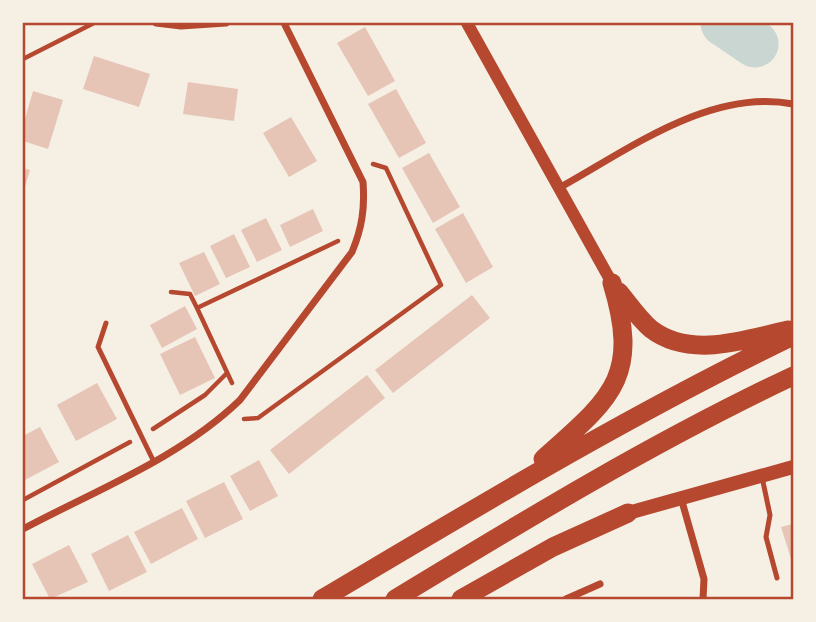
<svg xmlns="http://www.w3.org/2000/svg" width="816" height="622" viewBox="0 0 816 622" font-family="'PT Sans Narrow',sans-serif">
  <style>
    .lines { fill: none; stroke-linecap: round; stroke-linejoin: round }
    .river { stroke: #c9d6d2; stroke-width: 47 }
    .building { fill: #e6c5b7 }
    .path { stroke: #b5482f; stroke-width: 4.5 }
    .service { stroke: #b5482f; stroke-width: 5 }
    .minor { stroke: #b5482f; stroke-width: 7 }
    .tertiary { stroke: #b5482f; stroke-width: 12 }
    .secondary { stroke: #b5482f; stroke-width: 14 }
    .trunk { stroke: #b5482f; stroke-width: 19 }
    .neatline { fill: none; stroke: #b5482f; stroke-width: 2.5 }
  </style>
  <rect width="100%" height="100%" fill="#f6efe4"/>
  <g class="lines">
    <!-- river -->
    <path class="river" d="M724,23L755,44"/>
  </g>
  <!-- building -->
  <path class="building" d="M365,27L395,81L368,96L337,43Z
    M94,56L150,74L139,107L83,89Z
    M188,82L238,89L234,121L183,114Z
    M396,89L426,143L399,158L368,104Z
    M33,91L63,100L48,149L23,141V126Z
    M291,117L317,161L289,177L263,133Z
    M429,153L460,207L433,223L402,168Z
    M23,168L30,170L23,194Z
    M313,209L323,231L290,247L280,225Z
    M463,213L493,267L466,283L435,229Z
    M266,218L282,250L257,262L241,230Z
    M234,234L250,267L226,278L210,246Z
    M204,252L220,284L195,296L179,263Z
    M472,295L490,318L393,393L375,370Z
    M185,306L197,329L162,348L150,325Z
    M195,337L215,378L180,395L160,354Z
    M367,375L385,398L289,474L270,450Z
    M97,383L117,419L76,441L57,405Z
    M40,427L59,462L23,481V436Z
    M259,460L278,496L250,511L230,476Z
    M224,482L243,519L205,538L186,501Z
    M182,508L198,539L151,564L134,532Z
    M793,524V565L781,527Z
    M128,535L147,572L109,591L91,554Z
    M69,545L88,582L50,599L32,564Z"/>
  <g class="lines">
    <!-- path -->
    <path class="path" d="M23,59L94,23
      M171,292L190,294L197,308
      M232,383L197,308L338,241
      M244,419L258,418L441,285L386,168L373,164
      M153,429L205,395L227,373
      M23,500L130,442"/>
    <!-- service -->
    <path class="service" d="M106,323L98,347L153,460
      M762,477L770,515L766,537L777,578"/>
    <!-- minor -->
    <path class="minor" d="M156,23L181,26L226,23
      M559,188C628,150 710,88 793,104
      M681,498L704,579L703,599
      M23,529C96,490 180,458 240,400L352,252C362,228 365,208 363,182L284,23
      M566,599L600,584"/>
    <!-- tertiary -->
    <path class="tertiary" d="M467,23L612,283"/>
    <!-- secondary -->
    <path class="secondary" d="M628,513L793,467"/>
    <!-- trunk -->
    <path class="trunk" d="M619,292C629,304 639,319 651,329C690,359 745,340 788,330
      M543,459C611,398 641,378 612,283
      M322,599C477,507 631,414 793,336
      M395,599C525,520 655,441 793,376
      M461,599L553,547L628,513"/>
  </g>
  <!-- border -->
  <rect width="816" height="622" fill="none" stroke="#f6efe4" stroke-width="49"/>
  <rect x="24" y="24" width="768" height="574" class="neatline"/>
</svg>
